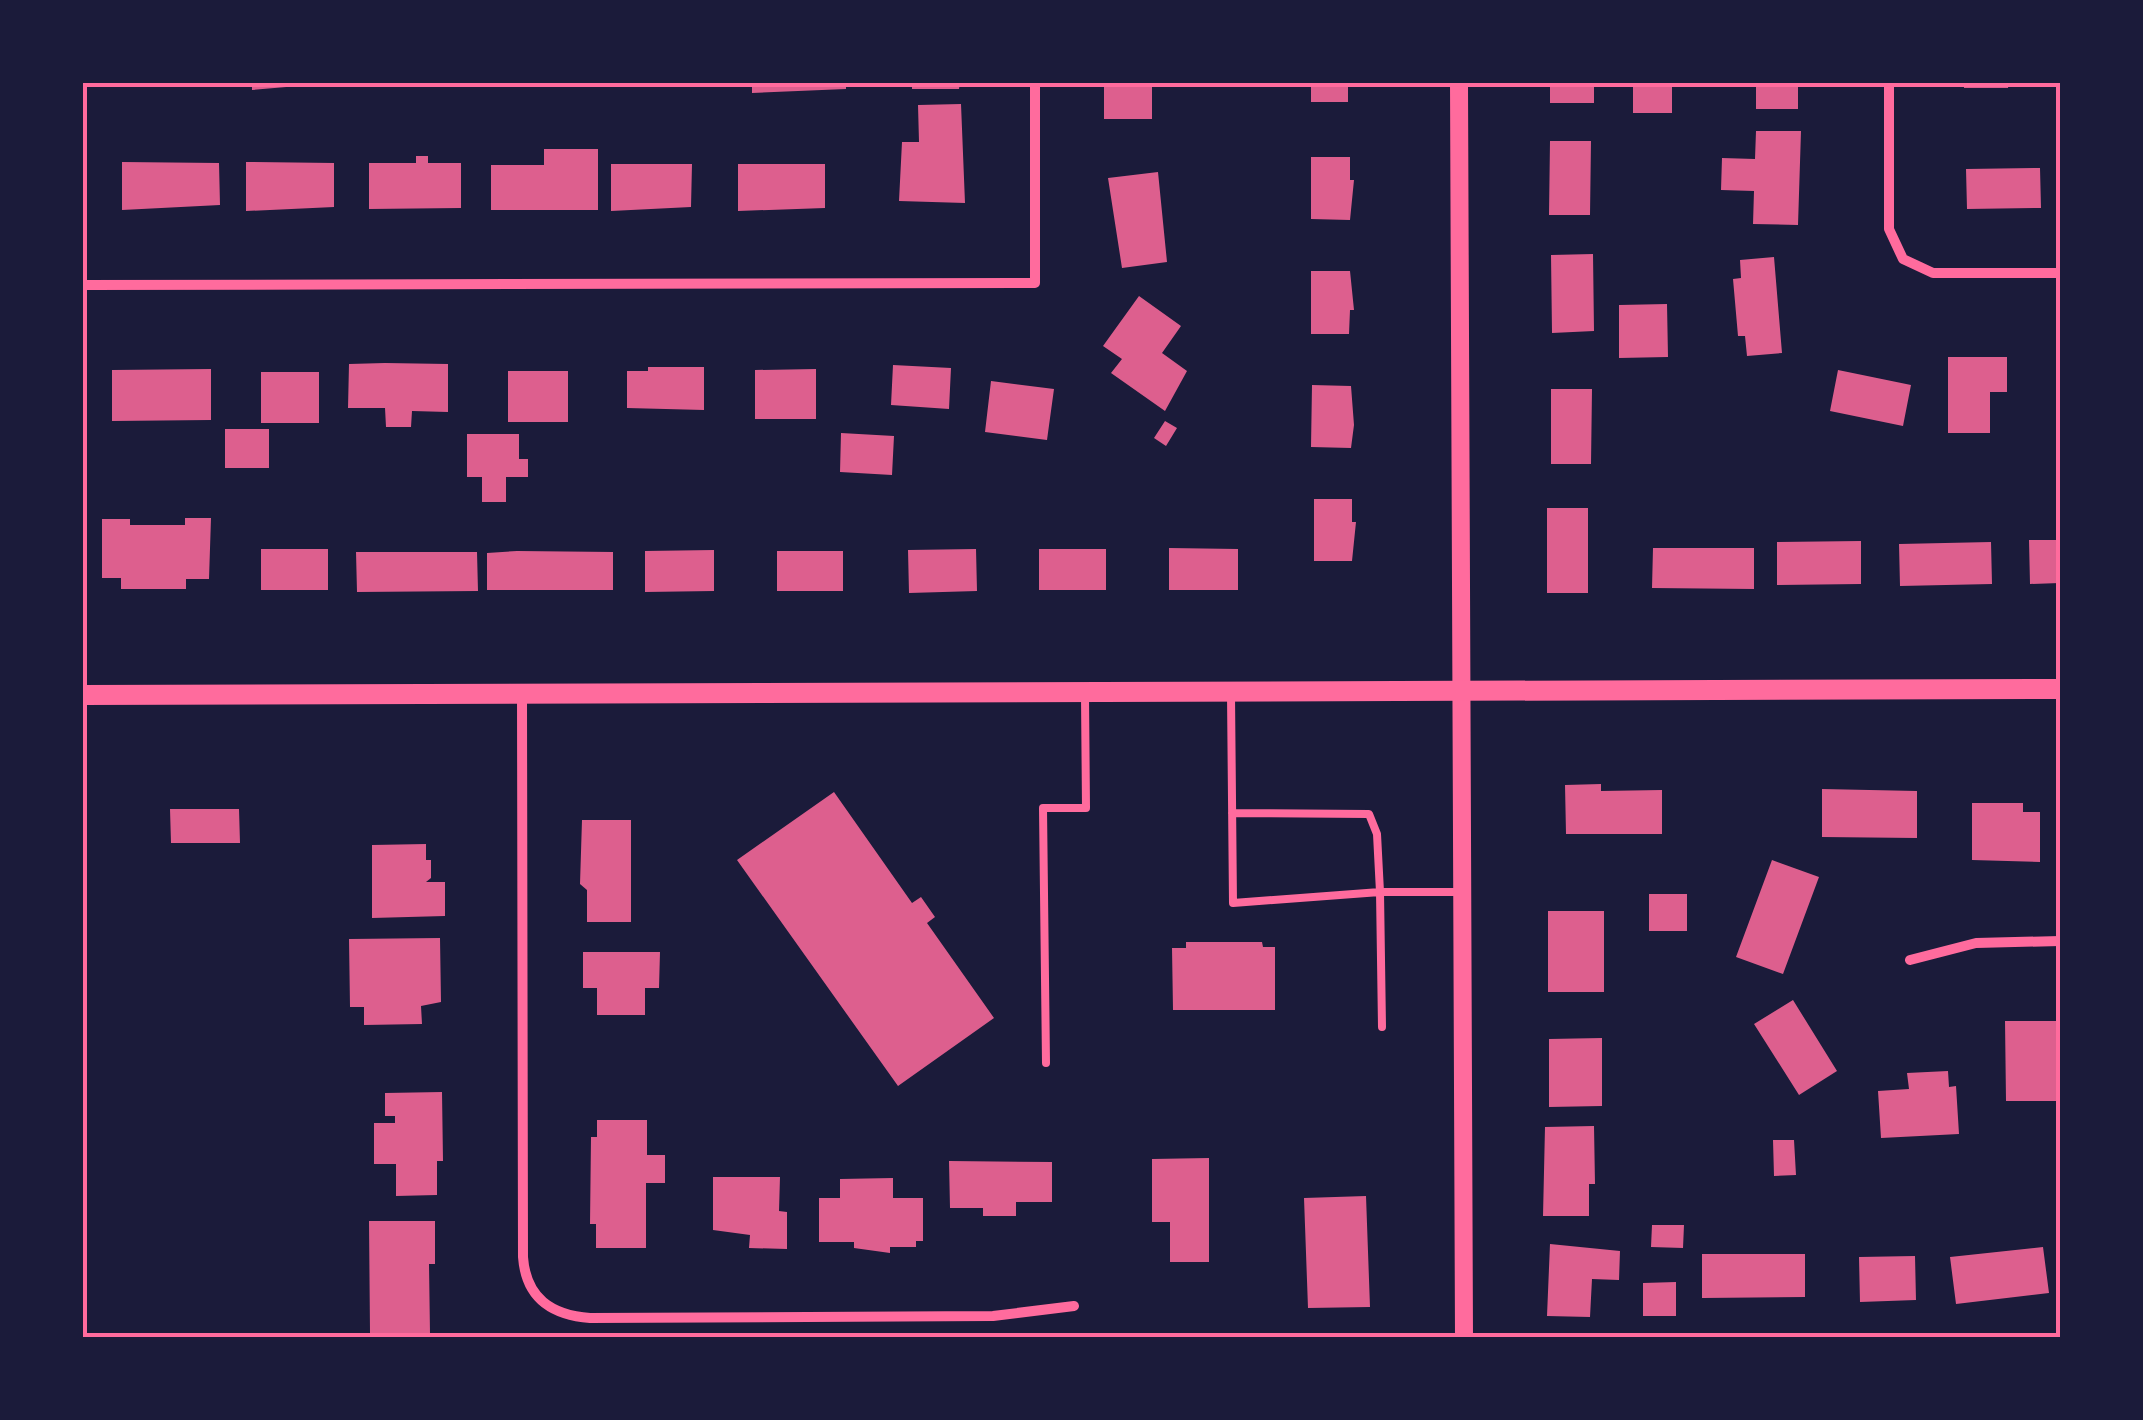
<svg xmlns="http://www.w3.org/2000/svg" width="2143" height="1420" viewBox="0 0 2143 1420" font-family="Signika,sans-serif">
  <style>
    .building { fill: #dd5f8e }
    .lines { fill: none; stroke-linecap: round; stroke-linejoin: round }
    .service { stroke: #ff6b9d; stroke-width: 8 }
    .minor { stroke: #ff6b9d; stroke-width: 10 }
    .tertiary { stroke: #ff6b9d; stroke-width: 18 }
    .secondary { stroke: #ff6b9d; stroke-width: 20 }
    .neatline { fill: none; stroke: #ff6b9d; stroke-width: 4 }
  </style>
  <rect width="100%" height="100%" fill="#1b1b3a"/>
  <!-- building -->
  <path class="building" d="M252,82H298V86L252,90Z
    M752,82H846V89L752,93Z
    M912,82H960L959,89H912Z
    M1104,82H1152V119H1104Z
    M1311,82H1348V102H1311Z
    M1550,82H1594V103H1550Z
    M1633,82H1672V113H1633Z
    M1756,82H1798V109H1756Z
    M1964,82H2009L2008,88H1964Z
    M961,104L965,203L899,201L902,142H919L918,105Z
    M1756,131H1801L1798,225L1753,224L1754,191L1721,190L1722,158L1755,159Z
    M1550,141H1591L1590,215H1549Z
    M544,149H598V210H491V165H544Z
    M416,156H428V163H461V208L369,209V163H416Z
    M1311,157H1350V180H1354L1350,220L1311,219Z
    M122,162L219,163L220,205L122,210Z
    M246,162L334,163V207L246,211Z
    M611,164H692L691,207L611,211Z
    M738,164H825V208L738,211Z
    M2040,168L2041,208L1967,209L1966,169Z
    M1158,172L1167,262L1122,268L1108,178Z
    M1593,254L1594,331L1552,333L1551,255Z
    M1774,257L1782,353L1747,356L1745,336H1738L1733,279L1741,278L1740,260Z
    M1311,271H1350L1354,310H1350L1349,334H1311Z
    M1139,296L1181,326L1162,353L1187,371L1165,411L1111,373L1122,359L1103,346Z
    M1667,304L1668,357L1619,358V305Z
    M1948,357H2007V392H1990V433H1948Z
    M385,363L448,364V412L412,411L411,427H386L385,408H348L349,364Z
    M893,365L951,368L949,409L891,405Z
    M648,367H704V410L627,408V371H648Z
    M211,369V420L112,421V370Z
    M816,369V419H755V370Z
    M1838,370L1911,385L1903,426L1830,411Z
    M508,371H568V422H508Z
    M261,372H319V423H261Z
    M991,381L1054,389L1047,440L985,432Z
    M1312,385L1351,386L1354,425L1351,448L1311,447Z
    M1551,389H1592L1591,464H1551Z
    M1165,421L1177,428L1166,446L1154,438Z
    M225,429H269V468H225Z
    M841,433L894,436L892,475L840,472Z
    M467,434H519V459H528V477H506V502H482V477H467Z
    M1314,499H1352V522H1356L1352,561H1314Z
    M1547,508H1588V593H1547Z
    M185,518H211L209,579H186V589H121V578H102V519H130V525H185Z
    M2029,540H2060V583L2030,584Z
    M1861,541V584L1777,585V542Z
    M1991,542L1992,584L1900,586L1899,544Z
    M1169,548L1238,549V590H1169Z
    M1653,548H1754V589L1652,588Z
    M261,549H328V590H261Z
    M976,549L977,591L909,593L908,550Z
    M1039,549H1106V590H1039Z
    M714,550V591L645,592V551Z
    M517,551L613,552V590H487V553Z
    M777,551H843V591H777Z
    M356,552H477L478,591L357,592Z
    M1601,784V791L1662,790V834H1566L1565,785Z
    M1822,789L1917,791V838L1822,837Z
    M834,792L912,903L921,897L935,917L927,923L994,1018L898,1086L737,860Z
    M1972,803H2023V812H2040V862L1972,860Z
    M170,809H239L240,843H171Z
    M582,820H631V922H587V890L580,884Z
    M426,844V860H431V878L426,882H445V916L372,918V845Z
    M1772,860L1819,877L1783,974L1736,957Z
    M1649,894H1687V931H1649Z
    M1548,911H1604V992H1548Z
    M440,938L441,1002L421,1006L422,1024L364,1025V1007H350L349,939Z
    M1186,942H1262L1263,947H1275V1010H1173L1172,948H1186Z
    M583,952H660L659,988H645V1015H597V988H583Z
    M1793,1000L1837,1071L1799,1095L1754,1024Z
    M2005,1021H2060V1101H2006Z
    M1602,1038V1106L1549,1107V1039Z
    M1948,1071L1949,1087L1956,1086L1959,1134L1881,1138L1878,1091L1909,1089L1907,1073Z
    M442,1092L443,1161H437V1195L396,1196V1164H374V1123H395V1116H385V1093Z
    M597,1120H647V1155H665V1183H646V1248H596V1224H590L591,1137H597Z
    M1594,1126L1595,1184H1589V1216H1543L1545,1127Z
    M1773,1140H1794L1796,1175L1774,1176Z
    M1209,1158V1262H1170V1222H1152V1159Z
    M949,1161L1052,1162V1202H1016V1216H983V1208H950Z
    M713,1177H780L779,1211L787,1212V1249L749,1248L750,1235L713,1230Z
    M893,1178V1198H923V1241H916V1247H890V1253L854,1248V1242H819V1198H840V1179Z
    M1366,1196L1370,1307L1308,1308L1304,1198Z
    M369,1221H435V1264H429L430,1333H370Z
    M1652,1225H1684L1683,1248L1651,1247Z
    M1550,1244L1620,1251L1619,1280L1592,1279L1590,1317L1547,1316Z
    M2043,1247L2049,1293L1956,1304L1950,1257Z
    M1702,1254H1805V1297L1702,1298Z
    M1915,1256L1916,1300L1860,1302L1859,1257Z
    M1676,1282V1316H1643V1283Z"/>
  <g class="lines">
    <!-- service -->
    <path class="service" d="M1231,695L1233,903L1380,892L1377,834L1369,814L1232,813
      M1382,1027L1380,892H1462
      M1046,1063L1043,808H1086L1085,696"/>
    <!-- minor -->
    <path class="minor" d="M1889,82V229L1903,259L1933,273H2060
      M82,285L1035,283V82
      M522,694L523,1257C526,1298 551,1315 590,1318L993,1316L1074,1306
      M1910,960L1976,943L2060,941"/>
    <!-- tertiary -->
    <path class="tertiary" d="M1459,82L1464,1338"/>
    <!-- secondary -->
    <path class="secondary" d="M82,695L2060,689"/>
  </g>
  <!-- border -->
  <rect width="2143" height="1420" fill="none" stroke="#1b1b3a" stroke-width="170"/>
  <rect x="85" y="85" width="1973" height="1250" class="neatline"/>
</svg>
